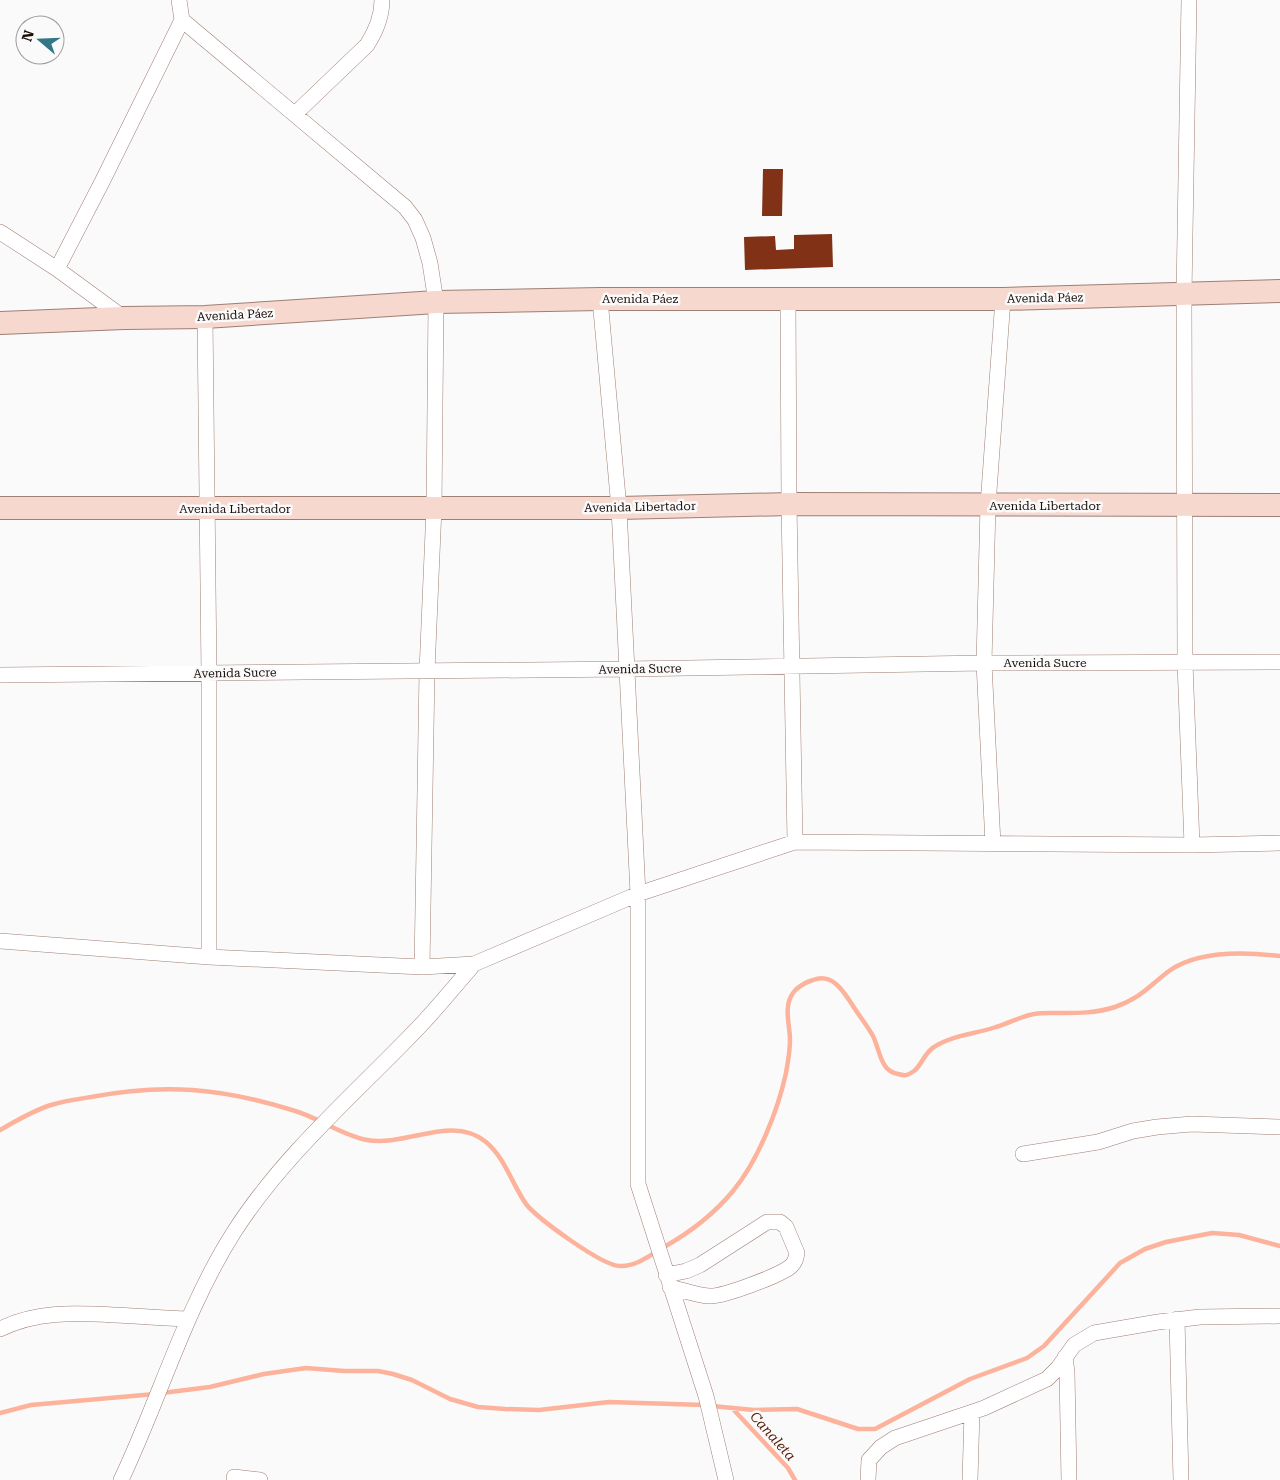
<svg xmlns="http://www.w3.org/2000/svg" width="1280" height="1480" viewBox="0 0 1280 1480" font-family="'Roboto Serif',serif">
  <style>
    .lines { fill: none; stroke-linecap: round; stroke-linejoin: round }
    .stream { stroke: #fdb29b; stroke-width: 4.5 }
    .building { fill: #813116 }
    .street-casing { stroke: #9f7e74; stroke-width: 16 }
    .secondary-casing { stroke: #9f7e74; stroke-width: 24 }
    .street { stroke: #fff; stroke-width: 15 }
    .secondary { stroke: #f6d8cf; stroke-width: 22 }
    .labels { text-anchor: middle; stroke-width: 5; stroke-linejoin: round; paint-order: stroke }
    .street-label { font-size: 12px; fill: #190d09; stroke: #fafafa }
    .water-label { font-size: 14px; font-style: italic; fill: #58200e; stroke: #fafafa }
  </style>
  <rect width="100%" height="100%" fill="#fafafa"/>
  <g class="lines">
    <!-- stream -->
    <path class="stream" d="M0,1130C16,1121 34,1110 51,1105C64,1101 78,1099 91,1097C164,1083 221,1088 292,1110C318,1117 341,1135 367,1140C406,1147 452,1114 486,1142C505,1158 512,1184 526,1204C537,1218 602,1266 620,1266C635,1267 651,1255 664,1247C689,1233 714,1214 733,1191C758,1161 778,1110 786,1073C788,1062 790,1051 790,1040C790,1025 783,1007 793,993C797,987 806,982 813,980C834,972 845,994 855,1009C861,1018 868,1027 873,1036C880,1050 880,1071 898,1074C905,1076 907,1076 914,1071C922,1065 924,1053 934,1047C952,1035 976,1034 996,1027C1009,1023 1022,1016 1034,1014C1040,1013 1045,1013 1051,1013C1073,1013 1094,1014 1115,1007C1141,998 1149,986 1169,971C1198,950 1246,952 1280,956
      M162,1393L210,1387L264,1374L306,1368L344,1371H378L393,1374L412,1380L450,1399L478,1407L505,1409L539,1410L609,1402L704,1405
      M712,1406L754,1410L797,1409L858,1429H875L970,1379L1027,1358L1044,1346L1120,1263L1145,1249L1166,1242L1212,1233L1239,1235L1280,1246
      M732,1408L788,1468L795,1480
      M0,1413L31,1405L155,1394"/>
  </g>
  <!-- building -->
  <path class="building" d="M763,169H783L782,216H762Z
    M832,234L833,267L745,270L744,237L775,236L776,250L794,249V235Z"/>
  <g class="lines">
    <defs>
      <path id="street" d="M1189,0L1184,294L1185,663L1192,845
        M182,20L405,207L415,220L423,238L430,263L436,302L434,508L427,671L422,967
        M295,114L367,45C376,31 382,17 382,0
        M0,232L57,269L124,318
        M57,269L102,182L182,20L179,0
        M600,299L619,508L638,894V1184L706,1396L726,1480
        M788,299L789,504L795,842
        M205,317L209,674V957
        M0,675L627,669L984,663L1280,662
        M993,844L984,663L988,505L1003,299
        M0,941L209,957L422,967L474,964L638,894L795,842L1192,845L1280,843
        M1023,1154L1098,1142L1133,1131L1157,1127L1192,1124L1280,1127
        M666,1275L686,1271L700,1265L767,1222H780L786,1227L797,1253C796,1259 795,1263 790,1267C778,1276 723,1297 709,1296C696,1295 683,1290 670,1287
        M1177,1319L1181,1480
        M0,1329C37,1311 74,1313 114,1315C138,1316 163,1318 188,1319
        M1065,1357L1067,1372L1069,1480
        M234,1477L260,1480
        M121,1480C160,1398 185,1309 234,1232C284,1154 355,1094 419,1027C438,1007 456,985 474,964
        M868,1480L869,1460L881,1447L895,1438L984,1408L1047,1379L1058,1368L1074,1345L1094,1333L1158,1322L1200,1317L1280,1316
        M970,1480L972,1412"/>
      <path id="secondary" d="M0,323L124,318L205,317L436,302L600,299H1003L1280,291
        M0,508H619L789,504L1280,505"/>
    </defs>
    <!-- street casing -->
    <use href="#street" class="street-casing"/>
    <!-- secondary casing -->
    <use href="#secondary" class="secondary-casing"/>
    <!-- street -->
    <use href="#street" class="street"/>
    <!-- secondary -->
    <use href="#secondary" class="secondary"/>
  </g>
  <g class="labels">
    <!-- street labels -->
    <g class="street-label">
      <text transform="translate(1045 298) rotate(-1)" y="4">Avenida Páez</text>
      <text x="640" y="303">Avenida Páez</text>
      <text transform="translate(235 315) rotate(-3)" y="4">Avenida Páez</text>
      <text x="1045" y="510">Avenida Libertador</text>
      <text transform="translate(640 507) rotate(-1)" y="4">Avenida Libertador</text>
      <text x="235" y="513">Avenida Libertador</text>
      <text x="1045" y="667">Avenida Sucre</text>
      <text transform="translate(640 669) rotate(-1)" y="4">Avenida Sucre</text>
      <text transform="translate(235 673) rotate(-1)" y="4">Avenida Sucre</text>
    </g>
    <!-- water labels -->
    <g class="water-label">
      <text transform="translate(773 1436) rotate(48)" y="5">Canaleta</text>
    </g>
  </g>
  <!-- north arrow -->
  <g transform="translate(40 40) rotate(289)"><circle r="24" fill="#fafafa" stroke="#a09b9a"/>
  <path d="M0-4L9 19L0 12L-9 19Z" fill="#337687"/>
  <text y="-8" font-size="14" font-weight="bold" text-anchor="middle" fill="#190d09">N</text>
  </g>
</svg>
